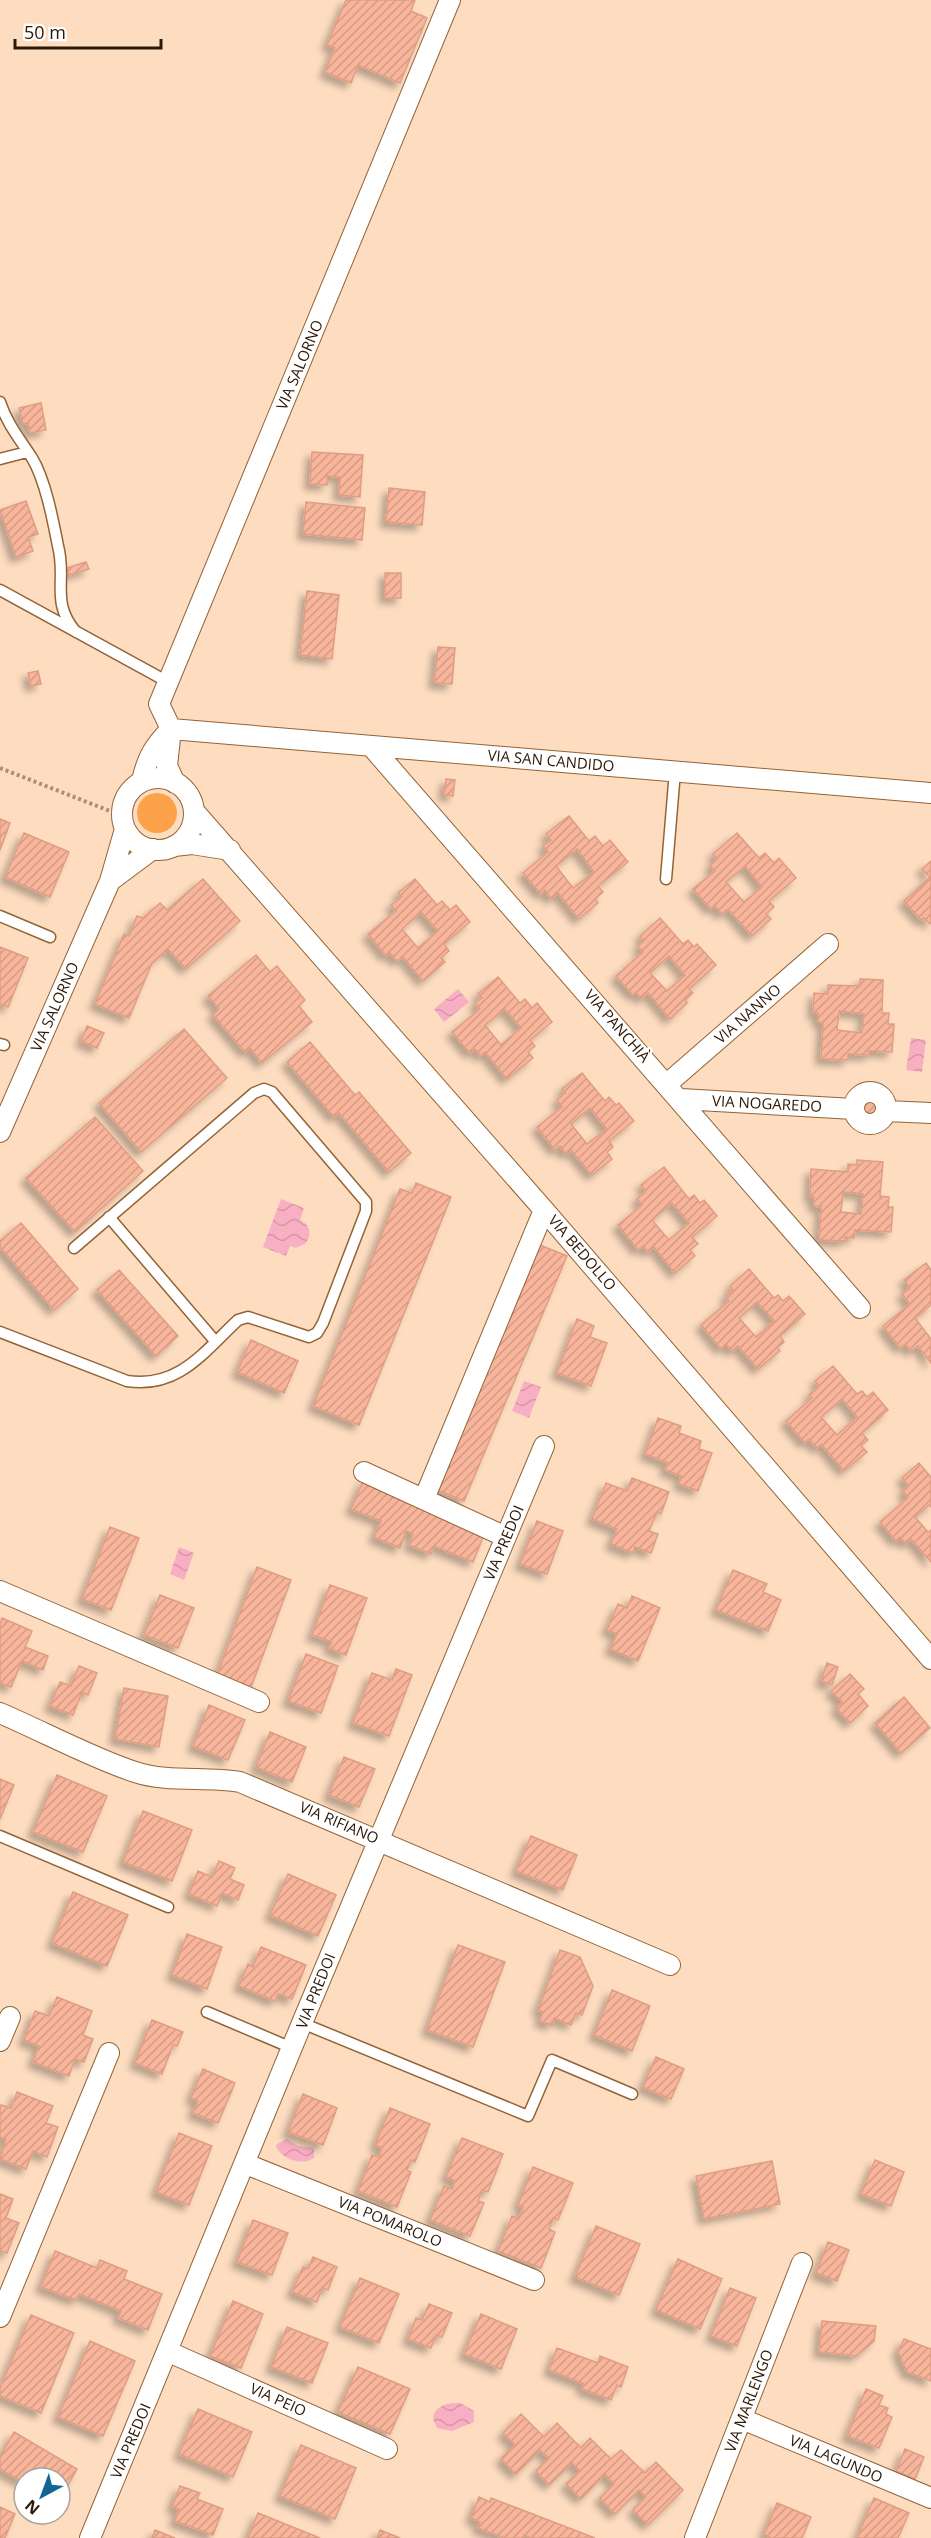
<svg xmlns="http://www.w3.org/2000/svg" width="931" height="2538" viewBox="0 0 931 2538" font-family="'Open Sans',sans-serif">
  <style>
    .grass { fill: #fba24a }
    .water { fill: url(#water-waves) }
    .building { fill: url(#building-hatch); stroke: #df9e84; stroke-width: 1.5; fill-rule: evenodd; filter: url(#shadow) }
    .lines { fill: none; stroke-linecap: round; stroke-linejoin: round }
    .service-casing { stroke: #936336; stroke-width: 13 }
    .minor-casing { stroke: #936336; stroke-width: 22 }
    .path { stroke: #aa8e76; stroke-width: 4; stroke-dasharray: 3 3; stroke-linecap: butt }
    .service { stroke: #fff; stroke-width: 10 }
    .minor { stroke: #fff; stroke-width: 20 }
    .labels { text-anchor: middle; stroke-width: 4.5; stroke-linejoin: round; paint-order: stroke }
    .street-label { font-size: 15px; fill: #2c1806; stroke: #fff }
  </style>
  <defs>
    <pattern id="water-waves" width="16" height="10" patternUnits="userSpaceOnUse" patternTransform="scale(1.5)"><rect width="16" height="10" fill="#f9afc3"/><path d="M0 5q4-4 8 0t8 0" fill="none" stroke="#d696a6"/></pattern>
    <pattern id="building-hatch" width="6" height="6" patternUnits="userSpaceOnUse" patternTransform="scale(1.5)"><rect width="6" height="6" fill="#f8b59b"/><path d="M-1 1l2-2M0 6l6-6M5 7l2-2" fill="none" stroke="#d59b84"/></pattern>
    <filter id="shadow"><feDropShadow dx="-5.5" dy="5.5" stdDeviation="3" flood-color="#0004"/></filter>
  </defs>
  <rect width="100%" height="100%" fill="#fddcc0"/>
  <!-- grass -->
  <path class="grass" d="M137 813a20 20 0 1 1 40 0a20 20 0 1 1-40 0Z"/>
  <!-- water -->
  <path class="water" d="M458,989L469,1002L444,1022L434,1009Z
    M911,1038L926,1040L922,1072L906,1070Z
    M281,1199L304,1208L300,1220C310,1225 312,1233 306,1243L296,1248L290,1246L286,1256L263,1247Z
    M524,1381L541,1387L529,1418L512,1411Z
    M179,1547L194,1553L184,1580L170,1574Z
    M287,2139L298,2146L314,2148V2158C302,2166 283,2160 276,2147L277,2144Z
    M460,2403L474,2411V2422L452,2431L437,2428L433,2419C435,2405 447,2403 460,2403Z"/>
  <!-- building -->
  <path class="building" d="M346,0H415L411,11L427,18L400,83L358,65L351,83L325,72L335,48L327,45Z
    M41,403L46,430L30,433L28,423L23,424L19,408Z
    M312,452L363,455L360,497L339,495L340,477L327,476V485L310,484Z
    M389,488L425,492L422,525L386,522Z
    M26,501L38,534L28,537L33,551L16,557L0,510Z
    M306,502L365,508L362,540L303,534Z
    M86,562L89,569L69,575L67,568Z
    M385,573H401V598H385Z
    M307,591L339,595L332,659L300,655Z
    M438,647L455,648L452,684L434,683Z
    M38,671L41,684L31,686L28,673Z
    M446,779L455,780L453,796L444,795Z
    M569,816L589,841L595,836L603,846L610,840L628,862L598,886L603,892L595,899L598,903L579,919L558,893L551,899L545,890L541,894L523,873L548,852L543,846L551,840L546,834ZM577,849L594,872L573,888L556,866Z
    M0,819L10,823L0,850Z
    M24,833L69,852L50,897L5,877Z
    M737,833L759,858L765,853L774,863L779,858L796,878L769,901L774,907L766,914L771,919L752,936L728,909L722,914L715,906L711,909L693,889L715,871L710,866L717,859L713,854ZM745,866L762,887L744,902L726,882Z
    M931,861V923L930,924L924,918L921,920L904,901L930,877L922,869Z
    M203,879L240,921L186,969L168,949L152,963L129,1018L95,1004L124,934L129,936L137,916L143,918L160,903L167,910Z
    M415,879L437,905L442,901L450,910L456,905L470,922L444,944L449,951L441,958L445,962L423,981L403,957L397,961L390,953L386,956L368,934L396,911L391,905L402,897L398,893ZM421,912L438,931L418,948L402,929Z
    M660,918L683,944L688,940L694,947L697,944L716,965L689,989L693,993L685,1000L687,1003L670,1019L648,993L642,999L636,992L633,995L616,976L643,952L638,946L644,941L640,936ZM669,956L685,975L667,991L650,973Z
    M0,947L28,958L8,1007L0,1004Z
    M256,955L270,972L277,966L305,1000L299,1006L312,1022L262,1063L250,1048L245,1052L213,1015L219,1009L208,996Z
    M498,977L520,1003L525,999L532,1008L537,1003L552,1022L530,1040L535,1046L528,1052L533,1058L507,1079L485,1052L480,1056L475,1049L470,1053L452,1032L480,1009L475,1003L482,998L478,994ZM505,1009L521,1028L501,1045L485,1025Z
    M860,979L883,980L882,1013H889L888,1024H894L892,1052L869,1051V1055L848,1054V1060L821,1059L823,1023L818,1022V1013H813L814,993L828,994V985L860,986ZM839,1011L864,1014L862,1033L837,1030Z
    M87,1026L104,1033L97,1048L81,1041Z
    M184,1029L227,1078L141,1152L99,1103Z
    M310,1042L355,1095L359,1092L411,1153L389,1172L339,1113L334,1117L287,1062Z
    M582,1073L605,1101L609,1097L616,1105L619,1103L634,1121L609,1141L613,1147L607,1152L612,1159L592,1175L571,1150L566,1154L560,1146L555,1150L537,1127L562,1107L557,1100L565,1093L562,1089ZM590,1108L607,1129L587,1144L571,1124Z
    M873,1098L881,1108L868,1119L860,1109Z
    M95,1117L143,1171L75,1232L26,1178Z
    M857,1160L883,1162L880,1196L889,1197L888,1207H893L891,1232L855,1230L854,1238L845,1237V1241L819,1240L821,1207L814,1206V1197H810L811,1169L848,1172V1164L857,1165ZM843,1192L863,1194L861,1214L841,1212Z
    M664,1167L689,1199L694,1195L700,1203L704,1200L717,1216L692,1237L698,1244L690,1250L695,1256L675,1273L654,1247L648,1252L643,1246L638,1250L618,1225L642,1205L637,1199L646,1191L641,1185ZM672,1203L689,1223L669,1240L652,1220Z
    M416,1183L451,1197L359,1425L313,1406L400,1189L412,1193Z
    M21,1223L78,1289L54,1310L0,1247V1241Z
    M540,1245L567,1256L464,1501L437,1490Z
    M926,1263L931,1270V1305L915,1318L931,1339V1363L918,1346L911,1351L905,1344L900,1348L883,1326L910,1304L902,1294L910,1288L904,1280Z
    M749,1269L774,1298L778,1295L783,1301L789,1296L805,1314L780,1336L784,1342L777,1348L780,1351L758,1369L738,1346L732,1351L726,1344L721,1349L701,1325L729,1301L725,1296L733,1290L730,1286ZM757,1302L774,1321L756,1337L739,1318Z
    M119,1270L178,1336L156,1356L97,1290Z
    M577,1319L594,1326L590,1337L607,1343L591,1386L557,1373Z
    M251,1340L298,1361L284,1393L237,1372Z
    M833,1366L857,1394L862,1391L867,1397L873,1392L888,1410L862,1433L868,1440L861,1446L867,1452L844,1471L821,1444L817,1448L809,1439L805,1443L786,1421L812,1398L809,1395L819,1386L815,1381ZM842,1399L857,1417L837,1435L821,1417Z
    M658,1418L681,1426L679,1433L701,1441L699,1449L712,1453L698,1491L679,1484L681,1476L665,1470L668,1463L645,1454Z
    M919,1463L931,1477V1507L929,1505L915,1517L928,1532L931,1530V1562L911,1539L906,1544L900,1537L896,1541L880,1522L908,1498L903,1491L909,1486L902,1478Z
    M632,1478L669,1492L661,1514L657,1512L649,1531L658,1534L651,1553L635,1547L633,1553L611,1544L617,1529L592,1519L606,1483L627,1491Z
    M364,1479L486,1530L473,1562L434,1546L431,1554L409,1545L413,1534L406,1531L400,1548L374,1537L381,1521L351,1509Z
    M537,1521L563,1531L547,1574L520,1564Z
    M110,1527L139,1538L111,1610L82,1599Z
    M257,1567L291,1580L250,1690L216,1678Z
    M733,1570L767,1584L763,1592L781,1600L768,1631L716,1610Z
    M330,1585L367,1598L346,1655L329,1648L332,1642L312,1635Z
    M160,1595L194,1608L178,1648L144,1635Z
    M632,1596L660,1608L638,1661L610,1649L617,1634L607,1630L618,1604L627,1608Z
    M2,1618L32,1631L25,1647L48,1656L43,1670L22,1661L11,1687L0,1683V1624Z
    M306,1654L338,1666L321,1713L288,1701Z
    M827,1663L838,1667L832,1685L821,1681Z
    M79,1666L97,1673L88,1695L82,1692L73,1715L50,1706L60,1682L71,1686Z
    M396,1669L412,1675L389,1736L353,1723L372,1673L392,1680Z
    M850,1674L864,1689L858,1694L868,1706L850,1723L836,1708L842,1702L831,1691Z
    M124,1688L168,1696L159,1747L115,1739Z
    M904,1697L930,1728L901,1753L875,1723Z
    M209,1705L245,1720L228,1760L193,1746Z
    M270,1732L306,1747L292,1782L256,1767Z
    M344,1757L375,1769L359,1807L329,1795Z
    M57,1775L107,1796L83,1852L33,1832Z
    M0,1779L14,1785L0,1819Z
    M143,1811L192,1830L172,1881L123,1862Z
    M531,1836L577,1855L563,1890L516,1871Z
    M219,1861L235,1868L230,1879L244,1885L238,1900L222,1893L217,1906L189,1894L198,1871L212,1877Z
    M288,1874L336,1895L318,1936L270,1915Z
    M73,1892L128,1915L107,1966L52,1943Z
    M187,1934L222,1947L207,1989L172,1975Z
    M458,1945L505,1962L473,2047L427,2030Z
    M261,1947L306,1965L292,1999L278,1994L275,2001L239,1986L248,1964L253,1967Z
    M560,1950L580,1957L593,1986L582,2015L576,2013L571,2025L554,2018L552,2025L540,2021L543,2012L538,2010Z
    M612,1990L650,2006L632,2051L594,2035Z
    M57,1997L92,2011L83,2035L93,2039L84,2062L75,2059L69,2076L33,2062L39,2046L24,2040L35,2011L49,2016Z
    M152,2020L183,2032L177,2046L173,2045L162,2074L135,2063Z
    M656,2057L684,2069L671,2099L643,2087Z
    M203,2069L235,2083L218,2123L193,2113L198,2101L191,2098Z
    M17,2092L53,2106L46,2123L58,2127L47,2157L33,2151L26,2169L0,2159L6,2139L0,2137V2108L1,2105L11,2108Z
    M303,2094L337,2108L323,2145L288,2132Z
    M390,2108L430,2124L415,2162L411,2160L407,2170L411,2172L397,2207L358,2191L372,2155L379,2157L382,2148L375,2145Z
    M179,2133L212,2146L189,2205L156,2192Z
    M462,2138L503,2154L488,2192L482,2190L478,2201L484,2203L470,2236L430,2220L444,2186L452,2189L455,2181L446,2177Z
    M875,2160L904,2172L891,2206L861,2194Z
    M772,2161L780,2204L704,2219L696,2176Z
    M533,2167L573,2183L558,2220L553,2218L549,2229L555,2232L541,2268L498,2251L512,2216L519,2219L523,2207L518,2205Z
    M0,2194L13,2199L6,2218L19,2223L7,2253L0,2251Z
    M253,2220L288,2233L272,2275L237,2262Z
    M596,2226L640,2244L619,2295L575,2277Z
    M828,2242L849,2250L837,2281L816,2273Z
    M55,2251L97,2268L100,2260L127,2271L124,2279L162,2294L148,2330L118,2318L121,2311L79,2294L76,2300L41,2287Z
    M313,2257L337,2267L328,2290L322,2288L317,2302L292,2292L303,2267L308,2269Z
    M678,2259L722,2279L700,2329L656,2310Z
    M360,2278L399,2294L379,2343L340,2327Z
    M730,2288L756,2298L737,2346L711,2336Z
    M233,2301L263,2314L241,2368L210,2356Z
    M429,2304L452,2313L442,2337L436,2335L431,2348L408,2339L416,2318L422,2320Z
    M481,2314L517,2329L501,2369L464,2354Z
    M31,2315L74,2333L41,2413L0,2396V2388Z
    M822,2321L876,2326L874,2341L856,2356L819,2352Z
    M287,2327L328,2343L312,2383L271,2367Z
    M904,2339L931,2349V2381L907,2372L898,2352Z
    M90,2341L135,2361L103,2436L58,2417Z
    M557,2348L598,2363L600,2356L628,2367L621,2387L617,2385L611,2400L582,2389L584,2384L549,2370Z
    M358,2367L410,2389L390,2434L338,2412Z
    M866,2389L883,2396L879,2405L888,2408L886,2414L892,2417L879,2448L847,2436Z
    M198,2409L252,2432L233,2477L179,2454Z
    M521,2414L544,2437L557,2423L581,2448L590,2438L611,2459L621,2450L645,2473L656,2462L683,2490L648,2525L633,2510L646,2497L639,2490L615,2514L600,2498L614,2484L605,2474L581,2499L566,2484L580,2471L572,2463L549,2485L536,2471L549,2458L540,2450L516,2474L501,2459L515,2445L503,2433Z
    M14,2432L77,2469L60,2499V2478H24V2483L0,2469V2457Z
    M301,2445L356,2468L335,2519L280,2496Z
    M905,2449L924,2457L915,2479L896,2471Z
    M180,2486L200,2493L197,2499L223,2509L213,2535L175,2521L179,2509L172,2507Z
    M479,2497L490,2502L491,2498L595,2538H531L524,2535L523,2538H505L478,2528L480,2522L471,2518Z
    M874,2498L909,2513L898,2538H857Z
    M777,2503L811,2517L802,2538H771L764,2535Z
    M0,2507L15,2514L5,2538H0Z
    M258,2513L320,2538H248Z
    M155,2530L175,2538H152Z
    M380,2530L400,2538H377Z"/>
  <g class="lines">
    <defs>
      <path id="service" d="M0,402C7,424 20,439 32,458C45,479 53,520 58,546C67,580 50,602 76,632
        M0,459L27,452
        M0,590L168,682
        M666,879L675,771
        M0,916L50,937
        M0,1044L4,1045
        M109,1217L215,1341
        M0,1332L127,1381C178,1389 204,1352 238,1320L248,1317L309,1337L317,1333L323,1323L366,1211V1202L272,1092L264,1089L254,1093L74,1248
        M0,1836L168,1907
        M207,2012L292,2048
        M302,2023L528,2116L552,2060L632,2094"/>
      <path id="minor" d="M171,729L159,704L450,0
        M171,729L167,766L175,783
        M371,746L860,1308
        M122 814a36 36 0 1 1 72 0a36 36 0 1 1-72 0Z
        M142,781C147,758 154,746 171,729L931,793
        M194,811L544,1210L931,1659
        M174,846L192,844L230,850
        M110,881L153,849
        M667,1084L828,944
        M854 1108a16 16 0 1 1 32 0a16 16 0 1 1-32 0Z
        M681,1099L854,1109
        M886,1111L931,1113
        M0,1132L110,881L125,829
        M364,1472L506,1537
        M424,1499L544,1210
        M0,1591L259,1702
        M0,1713C42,1731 92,1758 135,1772C168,1783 206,1776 240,1782L670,1965
        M0,2041L10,2017
        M246,2164L534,2280
        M0,2317L109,2053
        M169,2352L387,2449
        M742,2419L931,2498
        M90,2538L302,2023L544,1446
        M695,2538L802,2263"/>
    </defs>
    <!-- service casing -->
    <use href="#service" class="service-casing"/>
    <!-- minor casing -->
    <use href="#minor" class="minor-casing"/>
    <!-- path -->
    <path class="path" d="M0,768L115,813"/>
    <!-- service -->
    <use href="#service" class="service"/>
    <!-- minor -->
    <use href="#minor" class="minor"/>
  </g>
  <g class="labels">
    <!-- street labels -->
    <g class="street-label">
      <text transform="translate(300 365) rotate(-67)" y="5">VIA SALORNO</text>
      <text transform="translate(551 761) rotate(5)" y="5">VIA SAN CANDIDO</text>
      <text transform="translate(55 1007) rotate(-66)" y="5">VIA SALORNO</text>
      <text transform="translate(748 1014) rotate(-41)" y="5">VIA NANNO</text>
      <text transform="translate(617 1026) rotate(49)" y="5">VIA PANCHIÀ</text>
      <text transform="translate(767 1104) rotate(3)" y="5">VIA NOGAREDO</text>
      <text transform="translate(582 1253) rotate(49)" y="5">VIA BEDOLLO</text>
      <text transform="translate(504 1543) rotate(-67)" y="5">VIA PREDOI</text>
      <text transform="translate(339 1823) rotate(23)" y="5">VIA RIFIANO</text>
      <text transform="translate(316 1991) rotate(-68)" y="5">VIA PREDOI</text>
      <text transform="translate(390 2222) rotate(22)" y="5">VIA POMAROLO</text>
      <text transform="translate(278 2400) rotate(24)" y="5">VIA PEIO</text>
      <text transform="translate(749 2401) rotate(-69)" y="5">VIA MARLENGO</text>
      <text transform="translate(131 2441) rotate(-67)" y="5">VIA PREDOI</text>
      <text transform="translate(836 2459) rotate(23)" y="5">VIA LAGUNDO</text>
    </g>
  </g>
  <!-- north arrow -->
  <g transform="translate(42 2496) rotate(221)"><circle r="28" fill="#ffffff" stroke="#aba39b" stroke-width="1.5"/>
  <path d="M0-4.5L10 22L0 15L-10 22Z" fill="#136597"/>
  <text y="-9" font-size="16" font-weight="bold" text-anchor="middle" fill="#2c1806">N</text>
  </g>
  <!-- scale -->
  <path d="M15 39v9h146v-9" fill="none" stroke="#2c1806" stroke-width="3"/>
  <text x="24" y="39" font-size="18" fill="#2c1806" stroke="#ffffff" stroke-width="4.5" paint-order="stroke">50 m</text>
</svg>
